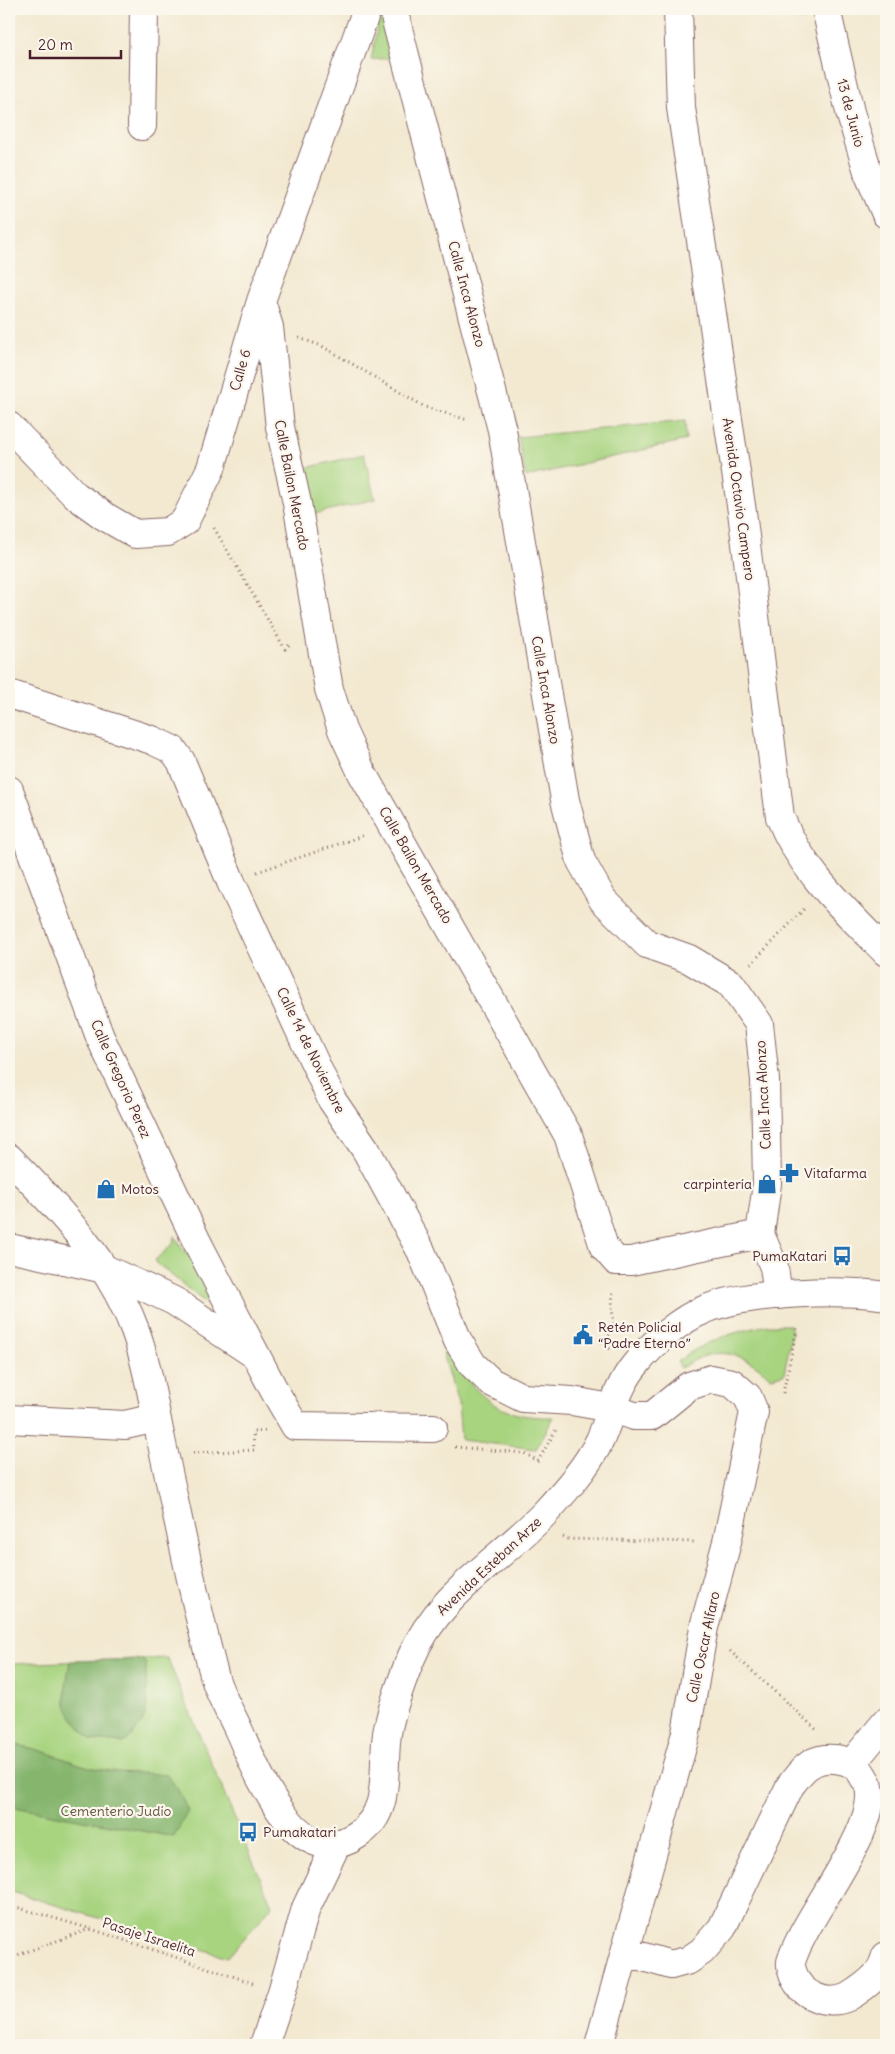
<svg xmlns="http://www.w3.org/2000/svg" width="895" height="2054" viewBox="0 0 895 2054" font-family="Delius,sans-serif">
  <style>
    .green { fill: #a8d480; stroke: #797a56 }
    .forest { fill: #86b66e; stroke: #686a4c }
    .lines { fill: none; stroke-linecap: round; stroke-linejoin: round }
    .minor-casing { stroke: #856665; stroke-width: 30 }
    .major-casing { stroke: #856665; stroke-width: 30 }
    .path { stroke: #856665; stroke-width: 3; stroke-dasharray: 1 4; stroke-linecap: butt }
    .minor { stroke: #fff; stroke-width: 28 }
    .major { stroke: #fff; stroke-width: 28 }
    .labels { text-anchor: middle; stroke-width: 4.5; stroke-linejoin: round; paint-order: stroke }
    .street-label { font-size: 14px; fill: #4a1f2b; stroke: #fbf7ec }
    .poi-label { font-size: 14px; fill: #4a1f2b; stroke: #fbf7ec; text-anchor: start }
    .park-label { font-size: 14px; fill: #654; stroke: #fbf7ec }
  </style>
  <rect width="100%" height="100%" fill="#fbf7ec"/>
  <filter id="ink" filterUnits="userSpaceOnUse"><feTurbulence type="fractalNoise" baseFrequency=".02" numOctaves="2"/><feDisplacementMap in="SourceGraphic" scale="10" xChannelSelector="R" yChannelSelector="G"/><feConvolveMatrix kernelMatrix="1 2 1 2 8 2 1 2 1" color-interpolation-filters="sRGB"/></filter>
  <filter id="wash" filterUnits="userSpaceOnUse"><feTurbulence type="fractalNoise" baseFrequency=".0096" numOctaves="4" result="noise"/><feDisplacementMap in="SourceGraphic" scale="20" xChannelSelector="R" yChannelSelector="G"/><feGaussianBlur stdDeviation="1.12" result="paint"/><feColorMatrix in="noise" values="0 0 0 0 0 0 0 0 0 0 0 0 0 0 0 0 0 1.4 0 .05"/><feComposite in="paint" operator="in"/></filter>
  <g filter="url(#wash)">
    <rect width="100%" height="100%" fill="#f3e9d1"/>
    <!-- green -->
    <path class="green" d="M381,9H383L391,58L371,60Z
      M763,9H801L803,20Z
      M685,421L686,440L526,477L518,437Z
      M364,454L375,499L314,514L302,469Z
      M175,1236L186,1254L190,1253L218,1313L154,1261L173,1244Z
      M768,1325H790L792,1332L784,1374L770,1377C740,1350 716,1345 681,1368L677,1362C705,1340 734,1332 768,1325Z
      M446,1352C479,1396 495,1419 554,1417L536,1449L461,1440L458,1404L443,1353Z
      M167,1658L272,1906L228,1957L9,1891V1664Z"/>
    <!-- forest -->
    <path class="forest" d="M142,1659L146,1664C145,1702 156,1715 124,1743L91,1740C60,1706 63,1705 70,1661Z
      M14,1745C41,1748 64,1760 89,1767C115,1774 141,1772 167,1775L177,1788L188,1811L174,1837L9,1806V1746Z"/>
  </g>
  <g filter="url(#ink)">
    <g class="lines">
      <defs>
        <path id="minor" d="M393,9L502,430L565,800L581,861L603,900L647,944L689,959L731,984L759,1024L765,1080L767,1184L760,1234L774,1267L778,1295
          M678,9L681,108L742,512L780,817C802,872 846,911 886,952
          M826,9L850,112L869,175L886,214
          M142,126L144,9
          M261,301L269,327L280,427L297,503L329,689L342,730L362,773L568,1135L604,1247L616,1261H631L760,1234
          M9,426L75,495L104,516L135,534L168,532L185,521L211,468L261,301L367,9
          M9,694L152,740L173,750L181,761L231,882L332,1100L366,1150L421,1251L458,1341L473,1365L491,1382L523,1398L572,1401L611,1408L634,1416H652L689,1386L711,1379L732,1383L748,1397L754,1412L727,1542L704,1627L686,1733L599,2045
          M9,790L100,1037L197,1242L274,1390L295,1426L433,1428
          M9,1248L105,1269L174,1301L254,1354
          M9,1419L125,1425L156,1418
          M852,1763L886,1722
          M626,1952L671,1965L689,1960L702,1951L722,1928L790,1786C800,1773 808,1761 825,1759C838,1758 855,1761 862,1774C864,1778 868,1783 869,1787C880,1829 803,1918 791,1962C790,1966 792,1970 793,1973C799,1995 827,2007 848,1997C857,1992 872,1981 878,1973C882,1969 884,1961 886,1956"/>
        <path id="major" d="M9,1158C59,1209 110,1262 135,1330C147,1362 153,1402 160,1435C178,1516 193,1598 215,1678C220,1696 231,1713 239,1731C257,1771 297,1876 357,1835C395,1811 380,1765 388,1728C393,1705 402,1680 411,1658C437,1595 500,1560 545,1513C565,1491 587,1467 600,1440C611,1415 617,1387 635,1365C652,1344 680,1319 706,1309C747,1292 842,1289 886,1296
          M264,2045L282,1992L306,1908L336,1845"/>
      </defs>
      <!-- minor casing -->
      <use href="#minor" class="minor-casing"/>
      <!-- major casing -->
      <use href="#major" class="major-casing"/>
      <!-- path -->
      <path class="path" d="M299,338L322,346L425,407L468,420
        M214,528L285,649L291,643
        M257,872L365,835
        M751,964L804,909
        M610,1349L602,1342L615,1330L612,1309L613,1289
        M783,1393L797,1328
        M455,1447L524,1453L538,1461L557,1428
        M193,1453L254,1450L253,1432L265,1431
        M563,1537L567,1539L696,1542
        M730,1651L818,1731
        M9,1905L91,1929L253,1983
        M9,1958L90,1929"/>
      <!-- minor -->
      <use href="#minor" class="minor"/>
      <!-- major -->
      <use href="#major" class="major"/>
    </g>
  </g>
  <!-- icons -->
  <defs>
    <symbol id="pharmacy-bare" viewBox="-9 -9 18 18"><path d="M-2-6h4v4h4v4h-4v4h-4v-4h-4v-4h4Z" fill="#1f6fb2" stroke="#fbf7ec" stroke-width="2.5" paint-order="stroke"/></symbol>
    <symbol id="shop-bare" viewBox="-9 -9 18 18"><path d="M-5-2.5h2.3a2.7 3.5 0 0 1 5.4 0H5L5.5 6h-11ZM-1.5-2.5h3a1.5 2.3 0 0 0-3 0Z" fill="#1f6fb2" stroke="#fbf7ec" stroke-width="2.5" paint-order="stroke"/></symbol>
    <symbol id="bus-bare" viewBox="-9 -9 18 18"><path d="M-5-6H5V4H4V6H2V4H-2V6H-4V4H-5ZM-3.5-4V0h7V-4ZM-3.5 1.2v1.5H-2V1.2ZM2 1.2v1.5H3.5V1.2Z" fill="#1f6fb2" stroke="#fbf7ec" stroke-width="2.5" paint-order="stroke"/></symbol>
    <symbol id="civic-bare" viewBox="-9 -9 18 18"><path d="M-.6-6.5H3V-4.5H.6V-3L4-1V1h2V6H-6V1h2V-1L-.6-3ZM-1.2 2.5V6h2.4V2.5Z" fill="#1f6fb2" stroke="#fbf7ec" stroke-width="2.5" paint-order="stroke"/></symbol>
  </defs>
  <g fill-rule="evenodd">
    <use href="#pharmacy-bare" x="775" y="1159" width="28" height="28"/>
    <use href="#shop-bare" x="753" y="1170" width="28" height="28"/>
    <use href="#shop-bare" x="92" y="1175" width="28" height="28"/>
    <use href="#bus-bare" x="828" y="1242" width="28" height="28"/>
    <use href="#civic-bare" x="569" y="1321" width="28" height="28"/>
    <use href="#bus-bare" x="234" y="1818" width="28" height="28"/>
  </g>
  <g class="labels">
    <!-- street labels -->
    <g class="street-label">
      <text transform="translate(851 113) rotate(75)" y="5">13 de Junio</text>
      <text transform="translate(467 294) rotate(75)" y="5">Calle Inca Alonzo</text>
      <text transform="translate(240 370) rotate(-74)" y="5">Calle 6</text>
      <text transform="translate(292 485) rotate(79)" y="5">Calle Bailon Mercado</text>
      <text transform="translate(739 499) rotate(82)" y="5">Avenida Octavio Campero</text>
      <text transform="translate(546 690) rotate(80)" y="5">Calle Inca Alonzo</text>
      <text transform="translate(416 865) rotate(60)" y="5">Calle Bailon Mercado</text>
      <text transform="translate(311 1050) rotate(64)" y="5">Calle 14 de Noviembre</text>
      <text transform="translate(121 1079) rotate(66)" y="5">Calle Gregorio Perez</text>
      <text transform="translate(763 1095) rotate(-93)" y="5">Calle Inca Alonzo</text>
      <text transform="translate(489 1566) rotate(-43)" y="5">Avenida Esteban Arze</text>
      <text transform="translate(703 1647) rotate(-78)" y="5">Calle Oscar Alfaro</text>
      <text transform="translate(149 1937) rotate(18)" y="5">Pasaje Israelita</text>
    </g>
    <!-- poi labels -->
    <g class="poi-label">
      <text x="804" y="1178">Vitafarma</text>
      <text x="752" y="1189" text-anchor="end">carpintería</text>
      <text x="121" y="1194">Motos</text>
      <text x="827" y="1261" text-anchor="end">PumaKatari</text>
      <text x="598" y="1332">Retén Policial<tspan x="598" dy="16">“Padre Eterno”</tspan></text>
      <text x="263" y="1837">Pumakatari</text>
    </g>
    <!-- park labels -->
    <g class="park-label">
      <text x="116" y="1816">Cementerio Judío</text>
    </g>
  </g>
  <!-- margin -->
  <rect width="895" height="2054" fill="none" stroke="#fbf7ec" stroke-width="30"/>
  <!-- scale -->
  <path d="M30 50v8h91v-8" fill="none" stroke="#4a1f2b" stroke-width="2.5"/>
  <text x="38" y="50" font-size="15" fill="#4a1f2b" stroke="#fbf7ec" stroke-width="4" paint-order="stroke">20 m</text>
</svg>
